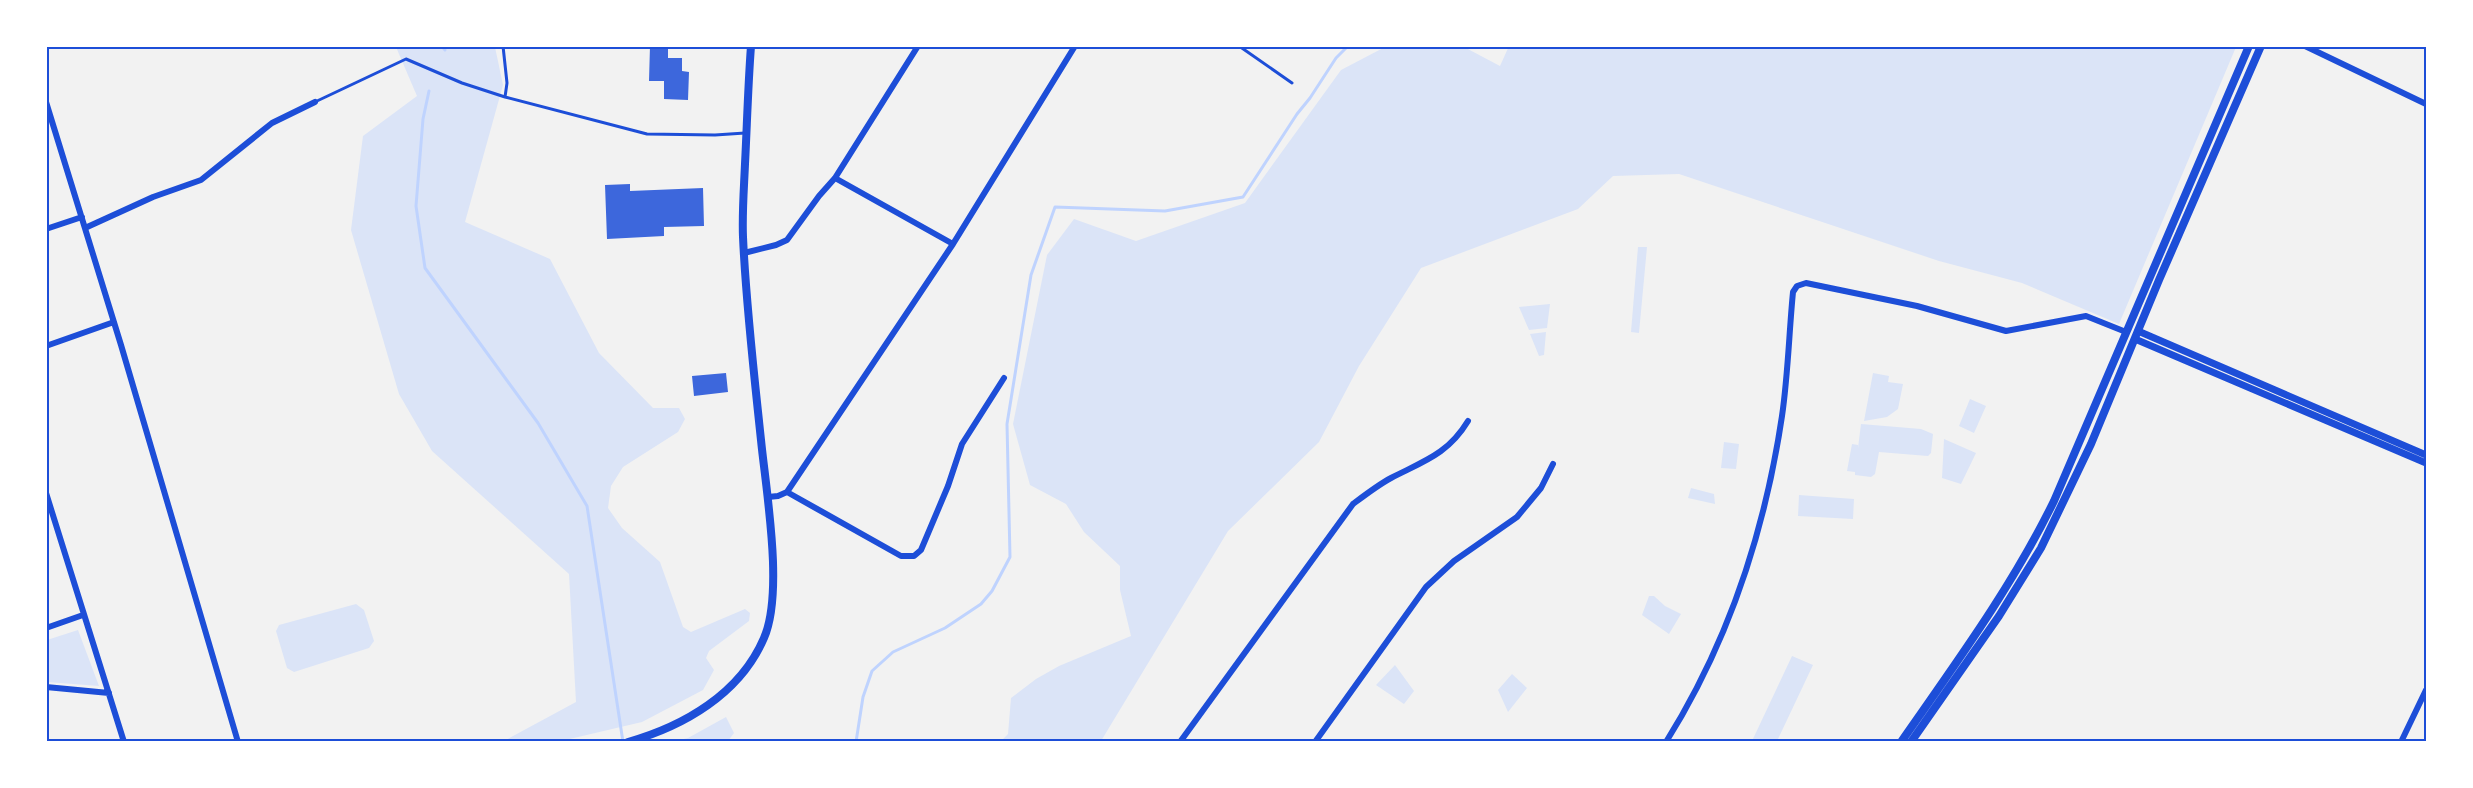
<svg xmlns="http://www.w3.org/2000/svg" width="2473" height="788" viewBox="0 0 2473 788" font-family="Mulish,sans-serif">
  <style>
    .green { fill: #dbe4f7 }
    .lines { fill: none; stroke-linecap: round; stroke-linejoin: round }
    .stream { stroke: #bfd3fe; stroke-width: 3 }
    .building { fill: #3d67dc }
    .service { stroke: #1d4ed8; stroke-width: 3 }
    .minor { stroke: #1d4ed8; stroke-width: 6 }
    .tertiary { stroke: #1d4ed8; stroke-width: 7 }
    .secondary { stroke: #1d4ed8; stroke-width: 8 }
    .neatline { fill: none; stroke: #1d4ed8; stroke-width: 2 }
  </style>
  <rect width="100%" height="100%" fill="#f2f2f2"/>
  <!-- green -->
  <path class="green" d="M1509,46L2236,47L2119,324L2022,283L1939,261L1679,174L1613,176L1578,209L1421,268L1359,366L1319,442L1228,531L1101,741H1001L1008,734L1011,698L1036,679L1059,666L1131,636L1120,590V566L1084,532L1066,504L1030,485L1013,424L1047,255L1074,219L1136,241L1245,203L1341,70L1385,47H1464L1500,66Z
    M396,47H495L503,85L465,222L550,259L599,353L653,408H679L685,419L678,432L623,467L611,486L608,508L622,528L660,562L683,627L691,632L745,609L750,613L749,621L709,651L706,658L714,670L703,690L642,722L561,741H504L576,702L569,574L432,451L399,394L351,230L363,136L417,96Z
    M1638,247H1647L1639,333L1631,332Z
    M1550,304L1547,328L1529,330L1519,307Z
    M1546,332L1544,355L1539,356L1530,334Z
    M1873,373L1889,376L1888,382L1903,384L1898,409L1887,417L1864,421Z
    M1970,399L1986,406L1974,433L1959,426Z
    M1861,424L1921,429L1933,434L1931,453L1928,456L1879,452L1875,474L1871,477L1855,475V472L1847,471L1852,444L1858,445V448Z
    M1944,439L1976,453L1961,484L1942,478Z
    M1724,442L1739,444L1736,469L1721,468Z
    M1691,488L1714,494L1715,504L1688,498Z
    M1799,495L1854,499L1853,519L1798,516Z
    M1649,596H1654L1665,606L1681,614L1669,634L1642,615Z
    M356,604L364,610L374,641L369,648L294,672L287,668L276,631L279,625Z
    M78,630L99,686L47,682V640Z
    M1792,656L1813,665L1777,741H1752Z
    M1395,665L1414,691L1404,704L1376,685Z
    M1512,674L1527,688L1508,712L1498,690Z
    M726,717L734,733L728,741H675L688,738Z"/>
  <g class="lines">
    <!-- stream -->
    <path class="stream" d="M442,46L445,50
      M429,91L423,119L416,206L425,268L538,423L587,506L623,742
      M856,742L863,697L872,671L893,652L945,628L981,604L992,591L1010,557L1007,424L1031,275L1055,207L1165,211L1243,197L1297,114L1310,98L1336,58L1348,46"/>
  </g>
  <!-- building -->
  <path class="building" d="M650,46H668V58H682V71L689,72L688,100L664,99V81H649Z
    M630,184V191L703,188L704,226L664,227V236L607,239L605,185Z
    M726,373L728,392L694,396L692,376Z"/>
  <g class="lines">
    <!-- service -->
    <path class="service" d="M503,46L507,83L505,97
      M1239,46L1292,83
      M317,101L406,59L462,83L505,97L647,134L715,135L745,133"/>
    <!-- minor -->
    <path class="minor" d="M2305,46L2426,104
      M46,102L121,345L238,742
      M835,178L953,244
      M85,228L153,197L201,180L272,123L315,102
      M46,229L82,217
      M744,253L776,245L787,240L819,196L835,178L918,46
      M46,346L114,322
      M787,492L901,556H914L921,550L948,486L962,444L1004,378
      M46,493L124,742
      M768,497L778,496L787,492L953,244L1075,46
      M46,628L83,615
      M46,687L109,693
      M1180,742L1353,504C1365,495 1378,485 1391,478C1424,461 1448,454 1468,421
      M1315,742L1426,587L1454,561L1517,517L1541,488L1553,464
      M1666,742C1728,643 1765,530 1782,416C1788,375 1789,333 1793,292L1797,286L1806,283L1917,306L2006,331L2086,316L2126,332
      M2401,742L2426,690"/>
    <!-- tertiary -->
    <path class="tertiary" d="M2138,331L2426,455
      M2135,339L2426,463"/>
    <!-- secondary -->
    <path class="secondary" d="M628,742C684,726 740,694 764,638C784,592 766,491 761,440C754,373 746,305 743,237C742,213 744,188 745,164C747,125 748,86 751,46
      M1901,742C1956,663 2012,587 2054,501L2249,46
      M1911,742L1999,616L2041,548L2091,444L2159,280L2261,46"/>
  </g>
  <!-- border -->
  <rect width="2473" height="788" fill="none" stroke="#ffffff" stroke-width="96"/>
  <rect x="48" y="48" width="2377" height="692" class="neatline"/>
</svg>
